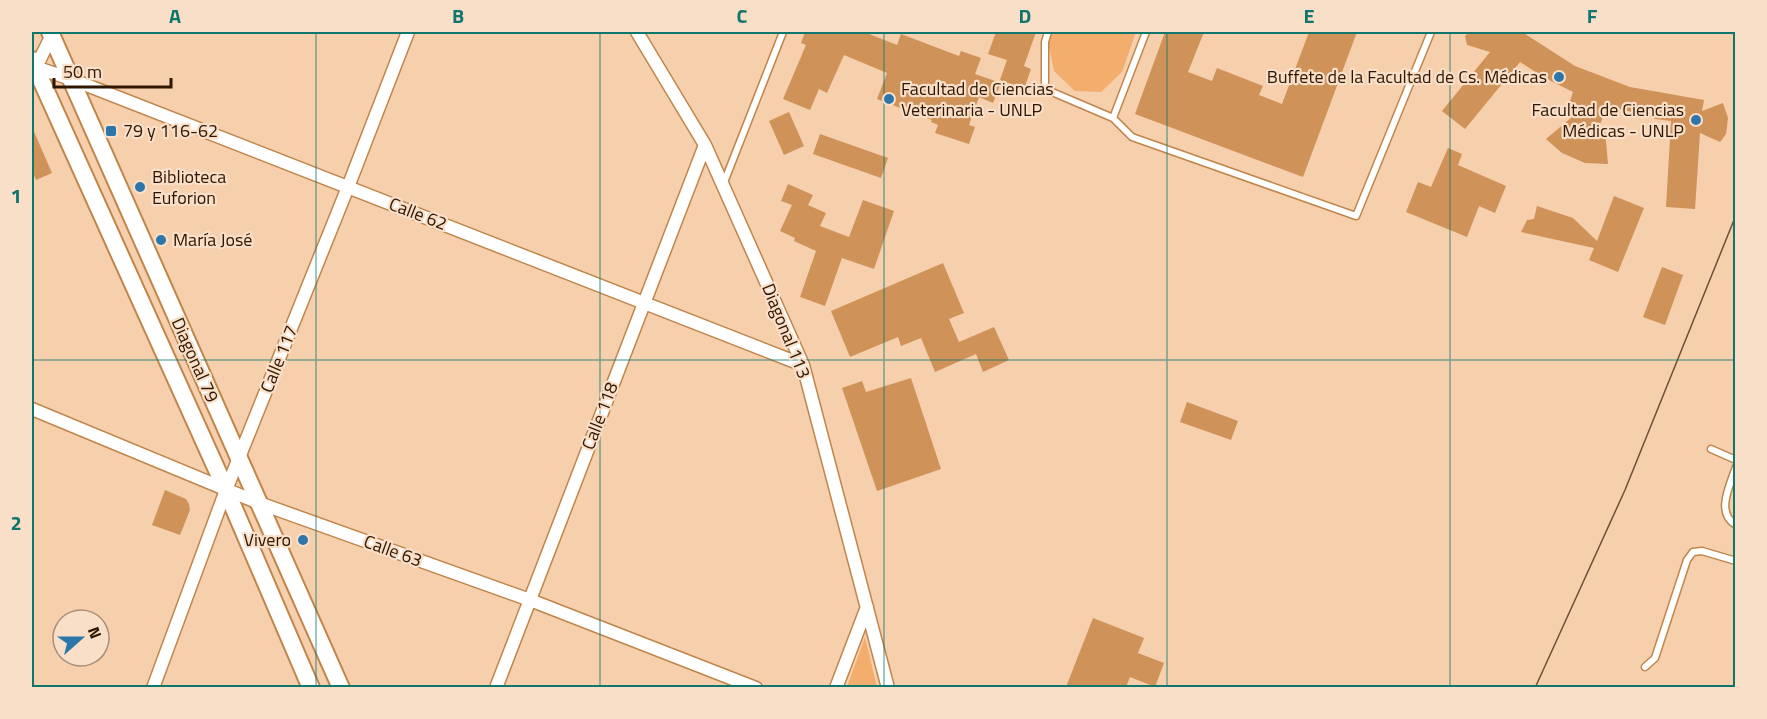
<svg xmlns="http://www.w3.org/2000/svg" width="1767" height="719" viewBox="0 0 1767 719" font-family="'Titillium Web',sans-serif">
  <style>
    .green { fill: #f3ae6d }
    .building { fill: #cf9258 }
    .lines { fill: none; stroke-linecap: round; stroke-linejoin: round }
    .service-casing { stroke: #c1854a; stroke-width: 9 }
    .minor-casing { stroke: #c1854a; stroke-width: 15 }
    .secondary-casing { stroke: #c1854a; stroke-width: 20 }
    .service { stroke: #fff; stroke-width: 6 }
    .minor { stroke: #fff; stroke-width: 12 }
    .secondary { stroke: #fff; stroke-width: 16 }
    .tram { stroke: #6d5037; stroke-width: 1.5 }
    .grid { fill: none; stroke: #0f766e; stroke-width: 1.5; stroke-opacity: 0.55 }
    .poi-dot { fill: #2d76aa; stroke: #f9dfc8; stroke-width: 2 }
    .labels { text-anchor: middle; stroke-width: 4.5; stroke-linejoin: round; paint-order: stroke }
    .poi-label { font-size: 18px; fill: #2e1600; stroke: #f9dfc8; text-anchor: start }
    .street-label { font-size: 18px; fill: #2e1600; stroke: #f9dfc8 }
    .neatline { fill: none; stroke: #0f766e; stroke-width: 2 }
    .grid-label { font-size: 20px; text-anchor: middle; font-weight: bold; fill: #0f766e }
  </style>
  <rect width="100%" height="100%" fill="#f6cfad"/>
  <!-- green -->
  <path class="green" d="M1052,32H1136L1122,72L1101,92L1075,91L1054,71L1048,42Z
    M865,637L877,687H847Z"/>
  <!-- building -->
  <path class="building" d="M805,32H864L897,45L901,34L959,56L961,51L981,58L975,74L1001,83L993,103L979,97L969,125L975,127L969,144L935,133L938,125L931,122L932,120L877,99L887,73L844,55L827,93L819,89L810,110L783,99L806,45L801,43Z
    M996,32H1036L1024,66L1031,69L1024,89L1000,80L1007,60L988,54Z
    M1165,32H1204L1188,72L1212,81L1217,68L1263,86L1259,95L1282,104L1309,32H1357L1303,177L1135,114Z
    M1470,32H1522L1575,66L1630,87L1704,100L1702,111L1723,103L1728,118L1726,134L1720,142L1700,133L1695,209L1666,207L1671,121L1656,119L1607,105L1599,128L1605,130L1608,164L1585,163L1562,153L1546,139L1572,117L1566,113L1573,92L1545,78L1520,62L1465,129L1442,111L1490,52L1467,45L1465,36Z
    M789,112L804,146L784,155L769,121Z
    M32,127L52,173L36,180L32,170Z
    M820,134L888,158L881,178L813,154Z
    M1448,148L1462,154L1458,165L1506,186L1495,213L1479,206L1467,237L1406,212L1418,182L1431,187Z
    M788,184L813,195L808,205L826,213L820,226L849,237L863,200L894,211L874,269L842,258L825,306L800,297L816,251L794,241L795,238L780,231L792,205L781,201Z
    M1614,196L1644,208L1618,272L1589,260L1594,248L1521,232L1527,220L1534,219L1537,206L1573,218L1597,241Z
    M943,263L964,313L949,319L959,342L994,327L1009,360L983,372L976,354L935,372L921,338L901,346L898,337L850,357L831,311Z
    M1662,267L1683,275L1665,325L1643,317Z
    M911,378L941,469L877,491L842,388L862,381L866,392Z
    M1187,402L1238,421L1231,440L1180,422Z
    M165,490L186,499L189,504L190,510L180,535L152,525Z
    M1093,618L1144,638L1138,653L1164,663L1155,687L1130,677L1126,687H1066Z"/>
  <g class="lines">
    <defs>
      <path id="service" d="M1048,32L1045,42V89L1113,118L1146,32
        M1113,118L1132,137L1356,216L1431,32
        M723,185L783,32
        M1711,449L1736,460
        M1736,467C1730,485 1715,513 1736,525
        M1645,667L1655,658L1687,560L1693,552L1702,551L1736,561"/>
      <path id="minor" d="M637,32L705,145L803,365L888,688
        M32,66L71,79L803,365
        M34,71L53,33
        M32,409L259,503L530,600L756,688
        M153,688L226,490L348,187L408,32
        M496,688L705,145
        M836,688L867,607"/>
      <path id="secondary" d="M50,32L341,688
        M32,60L226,490L311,688"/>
    </defs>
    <!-- service casing -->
    <use href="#service" class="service-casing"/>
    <!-- minor casing -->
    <use href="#minor" class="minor-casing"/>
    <!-- secondary casing -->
    <use href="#secondary" class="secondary-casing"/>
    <!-- service -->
    <use href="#service" class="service"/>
    <!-- minor -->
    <use href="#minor" class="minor"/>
    <!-- secondary -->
    <use href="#secondary" class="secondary"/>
    <!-- tram -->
    <path class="tram" d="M1535,688L1625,490L1736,215"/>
  </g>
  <!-- grid -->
  <path class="grid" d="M316,32V688M600,32V688M884,32V688M1167,32V688M1450,32V688M32,360H1736"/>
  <!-- markers -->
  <g class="poi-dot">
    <circle cx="1559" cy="77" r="6"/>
    <circle cx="889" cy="99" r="6"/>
    <circle cx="1696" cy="120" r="6"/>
    <rect x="105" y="125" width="12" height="12" rx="3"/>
    <circle cx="140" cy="187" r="6"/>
    <circle cx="161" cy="240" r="6"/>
    <circle cx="303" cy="540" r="6"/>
  </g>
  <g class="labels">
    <!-- poi labels -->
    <g class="poi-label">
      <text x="1547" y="83" text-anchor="end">Buffete de la Facultad de Cs. Médicas</text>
      <text x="901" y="95">Facultad de Ciencias<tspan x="901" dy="21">Veterinaria - UNLP</tspan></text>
      <text x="1684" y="116" text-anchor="end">Facultad de Ciencias<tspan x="1684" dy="21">Médicas - UNLP</tspan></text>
      <text x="123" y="137">79 y 116-62</text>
      <text x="152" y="183">Biblioteca<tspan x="152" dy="21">Euforion</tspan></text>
      <text x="173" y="246">María José</text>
      <text x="291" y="546" text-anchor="end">Vivero</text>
    </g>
    <!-- street labels -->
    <g class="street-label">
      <text transform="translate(418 214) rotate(21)" y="6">Calle 62</text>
      <text transform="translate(786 331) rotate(68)" y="6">Diagonal 113</text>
      <text transform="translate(279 359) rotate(-68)" y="6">Calle 117</text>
      <text transform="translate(195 360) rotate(66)" y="6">Diagonal 79</text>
      <text transform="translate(600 416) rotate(-69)" y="6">Calle 118</text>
      <text transform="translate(393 551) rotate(20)" y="6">Calle 63</text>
    </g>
  </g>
  <!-- border -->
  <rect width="1767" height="719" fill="none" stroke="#f9dfc8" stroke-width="66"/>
  <!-- north arrow -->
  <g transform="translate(81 638) rotate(69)"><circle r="28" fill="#f9dfc8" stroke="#a88f78" stroke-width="1.5"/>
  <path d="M0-4.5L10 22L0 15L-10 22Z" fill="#2d76aa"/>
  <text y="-9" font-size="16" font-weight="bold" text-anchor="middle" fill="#2e1600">N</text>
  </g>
  <!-- scale -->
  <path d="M54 78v9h117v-9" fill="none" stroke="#2e1600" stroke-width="3"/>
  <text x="63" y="78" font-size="18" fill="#2e1600" stroke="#f9dfc8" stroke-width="4.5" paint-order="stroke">50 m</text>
  <rect x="33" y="33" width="1701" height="653" class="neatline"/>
  <g class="grid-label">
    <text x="175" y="23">A</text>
    <text x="458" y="23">B</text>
    <text x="742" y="23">C</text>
    <text x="1025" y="23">D</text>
    <text x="1309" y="23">E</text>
    <text x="1592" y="23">F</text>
    <text x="16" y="203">1</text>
    <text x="16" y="530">2</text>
  </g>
</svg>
